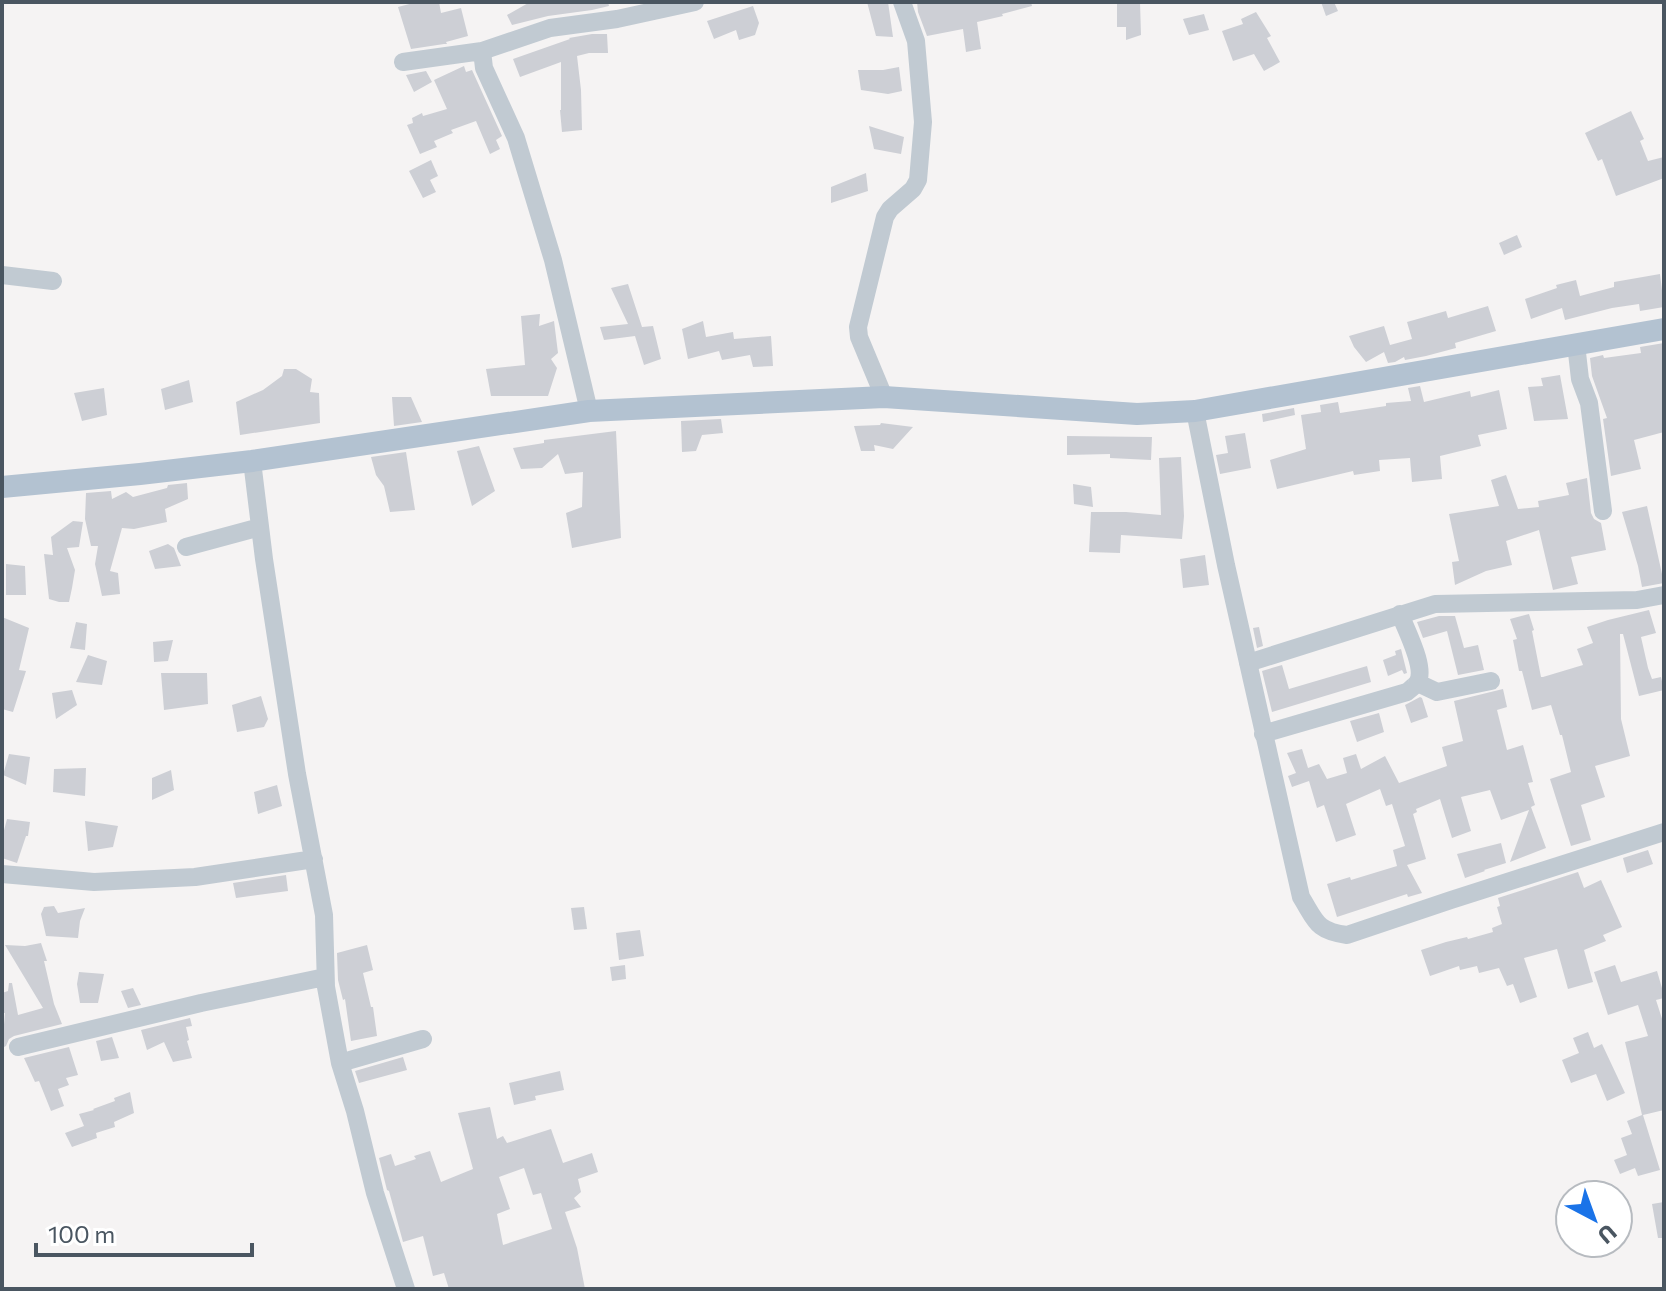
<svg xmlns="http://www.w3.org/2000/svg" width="1666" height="1291" viewBox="0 0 1666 1291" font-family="Commissioner,sans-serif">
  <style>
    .building { fill: #cdcfd5; fill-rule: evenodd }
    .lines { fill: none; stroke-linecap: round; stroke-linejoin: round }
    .minor { stroke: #c1cad2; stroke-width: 18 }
    .major { stroke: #b3c2d1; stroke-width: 22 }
  </style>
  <rect width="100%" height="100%" fill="#f5f3f3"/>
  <!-- building -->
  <path class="building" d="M417,2H439L441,13L461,8L468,36L446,42L447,44H444L411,49L398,7Z
    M530,2H608L609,6L592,10L548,16L512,25L507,15Z
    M867,2H888L893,37L876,36Z
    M917,2H1031L1032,6L1002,14L1003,16L977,22L981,49L966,52L963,29L927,36L918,12Z
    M1117,2H1140L1141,35L1126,40V27H1117Z
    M1321,2H1334L1338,11L1326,16Z
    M753,6L759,23L755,35L739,40L736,30L714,39L707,21Z
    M1256,12L1271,36L1267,38L1280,62L1264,71L1254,54L1233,61L1222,31L1243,24L1241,19Z
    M1204,14L1209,30L1189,35L1183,19Z
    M592,34H607L608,53H589L577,56L581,90L582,130L562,132L560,110H561V62L520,77L513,59L570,39L569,38Z
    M464,66L466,72L472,70L502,136L496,140L500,149L490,154L476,121L451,130L453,133L434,141L437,147L420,154L407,125L413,123L412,118L422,113L423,116L447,109L434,80Z
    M899,67L902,91L888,94L861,90L858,70H883Z
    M426,71L432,82L414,92L406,75Z
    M1631,111L1644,139L1640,141L1648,161L1664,157V178L1616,196L1602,159L1598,161L1585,133Z
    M869,126L904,137L901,154L874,149Z
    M431,160L438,176L430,180L436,192L423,198L409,171Z
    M866,173L868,191L831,203V187Z
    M1517,235L1522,247L1504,255L1499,243Z
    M1660,274L1664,307L1640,311L1639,304L1612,308L1565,320L1562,308L1531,319L1525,299L1557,288L1556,285L1576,280L1580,296L1614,287V282Z
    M628,284L642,327L653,326L661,359L644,365L635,336L604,340L600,327L628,324L611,288Z
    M1488,306L1496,331L1455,343L1456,348L1426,356L1405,360L1404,357L1395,362L1388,363L1384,352L1366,362L1354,347L1349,336L1384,326L1390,345L1412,339L1407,322L1446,311L1448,318Z
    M540,314L539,326L554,321L558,353L551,359L557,368L548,396H491L486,369L525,365L521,316Z
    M703,321L706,337L733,332L734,339L771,336L773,366L753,367L750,355L722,360L719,351L688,359L682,329Z
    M1664,343V432L1634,440L1641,469L1611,476L1603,419L1607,418L1592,376L1590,358L1603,355L1604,358L1641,353L1640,347Z
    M284,369H296L312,379L310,392L319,393L320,423L240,435L236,402L263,390L282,376Z
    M1560,375L1568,419L1534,421L1528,387L1543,386L1541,378Z
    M189,380L193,402L165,410L161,389Z
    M1420,386L1424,402L1470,391L1471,397L1499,390L1507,429L1478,435L1481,446L1440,456L1442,479L1412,482L1410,458L1379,460L1380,471L1354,475L1353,471L1277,489L1270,460L1306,449L1301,415L1321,412L1320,405L1338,402L1340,413L1386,406V403L1411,401L1408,388Z
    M104,388L107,415L82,421L74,393Z
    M392,397H411L422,422L394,426Z
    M1294,408L1295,415L1263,422L1262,414Z
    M721,419L723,433L702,435L696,451L682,452L681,421Z
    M881,423L913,427L893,449L874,445L875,451H861L854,426L880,425Z
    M616,431L621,538L572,548L566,513L582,507L583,472L565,474L558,454L542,468L521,469L513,448L544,443V440Z
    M1245,433L1251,468L1220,474L1216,455L1228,453L1225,436Z
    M1067,436L1152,437L1151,460L1110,458V454L1067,455Z
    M479,446L495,491L472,506L457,451Z
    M406,452L415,510L390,512L384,486L376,475L371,457Z
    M1181,457L1184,516L1182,539L1121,535L1120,553L1089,552L1091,512H1126L1161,515L1159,458Z
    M1506,475L1518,509L1539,507L1538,501L1569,495L1566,483L1587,478L1591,513L1594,519L1601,523L1606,550L1571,557L1578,584L1553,590L1539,530L1506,541L1512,565L1486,571L1455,585L1452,562L1459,561L1449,514L1499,506L1491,480Z
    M187,483L188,499L165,509L167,522L134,529L122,528L110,571L118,573L120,594L102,596L95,564L98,546H91L85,519L86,493L111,491L112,499L126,492L133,497L167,488L168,485Z
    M1073,484L1091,487L1093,507L1074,504Z
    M1647,506L1664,583L1642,587L1638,566L1622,512Z
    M73,521L83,522L79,547L67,548L75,570L72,588L69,602H59L49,599L44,554L53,555L51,537Z
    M168,544L174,548L181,566L155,569L149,551Z
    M1205,555L1209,585L1183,588L1180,559Z
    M6,564L25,566L26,595H6Z
    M1649,610L1656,633L1641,637L1648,668L1652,679L1661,677L1664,690L1639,696L1623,634H1620L1621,719L1630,756L1595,766L1605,797L1581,805L1591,840L1571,846L1550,779L1571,772L1562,735H1560L1551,705L1532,710L1522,671H1519L1513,640L1517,639L1510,619L1529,614L1534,630L1532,631L1541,677H1543L1583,665L1577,649L1593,643L1587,627L1608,620Z
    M1439,616H1455L1464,648L1478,645L1484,670L1458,675L1447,631L1423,638L1417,622Z
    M2,617L29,628L19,670L26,671L13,712L2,709Z
    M76,622L87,624L85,650L70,648Z
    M1259,627L1263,646L1257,648L1253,628Z
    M173,640L168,661L154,662L153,642Z
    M1401,649L1407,673L1404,674L1402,670L1388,676L1383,660L1396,655L1395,651Z
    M88,655L107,661L102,685L76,682Z
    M1282,665L1289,689L1367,666L1371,682L1272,712L1262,671Z
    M161,673H207L208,704L164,710Z
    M1503,689L1507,707L1497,710L1507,750L1523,745L1533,782L1528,783L1535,805L1531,807L1546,848L1510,862L1529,810L1501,820L1490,790L1461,797L1471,831L1452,838L1440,799L1416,809L1417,812L1413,814L1426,859L1407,865L1422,893L1408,897L1407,894L1337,917L1327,884L1350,877L1351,880L1397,866L1393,850L1405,846L1392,804L1386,806L1380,789L1346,804L1356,835L1336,842L1324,805L1317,808L1309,781L1292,787L1288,776L1296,773L1287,753L1302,749L1308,768L1319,764L1327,779L1347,773L1343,758L1356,754L1361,769L1385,756L1399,783L1447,766L1442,747L1463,741L1454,701Z
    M72,690L77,705L56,719L52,693Z
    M261,696L268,719L264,727L237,732L232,705Z
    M1420,697L1422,698L1428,717L1411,723L1405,705Z
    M1379,713L1384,732L1357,742L1350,721Z
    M9,754L30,757L26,785L3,775Z
    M86,768L85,796L53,792L54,769Z
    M171,770L174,790L152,800V778Z
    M277,785L282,806L258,814L254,792Z
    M7,819L30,822L28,836H26L17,863L2,858V838Z
    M85,821L118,826L113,847L88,851Z
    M1501,843L1506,863L1484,870L1485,871L1465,878L1457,854Z
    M1648,850L1653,864L1627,873L1623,858Z
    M1578,872L1584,888L1601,880L1622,927L1603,935L1606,941L1584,950L1593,982L1568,989L1557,949L1524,958L1537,997L1520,1003L1513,984L1507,986L1499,968L1479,973L1477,966L1460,970L1459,966L1430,976L1421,950L1446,942L1467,937L1468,939L1493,932L1492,928L1502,924L1497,907L1500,906L1498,898Z
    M286,875L288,891L236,898L233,883Z
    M54,906L58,913L85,908L80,921L78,938L46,936L41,914L44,907Z
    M584,907L587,929L574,930L571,908Z
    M640,930L644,956L619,960L616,933Z
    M41,943L47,961H44L54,1004L62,1024L14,1036L9,1039L6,1046L2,1048L5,1013H2V993L8,991L9,983H12L18,1015L43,1008L5,945L25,946Z
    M367,945L373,970L363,973L371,1007H373L377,1036L351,1041L345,999L343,1000L338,980L337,953Z
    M625,965L626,979L612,981L610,967Z
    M1615,965L1621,982L1657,971L1664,995V998L1656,1000L1664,1025V1110L1643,1115L1660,1170L1638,1176L1635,1168L1620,1174L1614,1160L1627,1155L1621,1138L1632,1134L1627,1121L1642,1115L1625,1042L1648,1036L1638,1005L1608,1015L1594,972Z
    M79,972L104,974L98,1003H80L77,984Z
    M133,988L141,1005L128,1008L121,991Z
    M190,1018L192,1026L186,1027L189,1040L187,1041L192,1058L173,1062L164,1042L147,1050L141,1030Z
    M1588,1032L1594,1048L1602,1044L1625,1093L1607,1101L1596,1074L1571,1083L1562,1060L1579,1053L1573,1038Z
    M112,1037L119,1058L101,1061L96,1041Z
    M69,1047L78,1075L66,1078L69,1085L58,1089L64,1106L51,1111L39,1081L35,1082L24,1058Z
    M403,1057L407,1070L359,1083L355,1071Z
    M560,1071L564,1090L535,1096L536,1100L514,1105L509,1083Z
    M130,1092L134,1113L114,1122L115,1127L96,1133L97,1138L72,1147L65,1133L84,1126L79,1114L94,1110L93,1109L115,1101L114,1098Z
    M490,1107L497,1139L503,1136L507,1143L551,1129L563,1163L592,1153L598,1172L578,1179L581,1192L574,1198L581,1207L565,1212L577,1248L585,1289H449L444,1273L433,1276L423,1236L403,1242L389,1191L387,1190L379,1158L391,1154L395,1166L416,1159L414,1156L430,1151L441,1182L473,1169L458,1113ZM524,1168L533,1195L541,1193L552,1229L503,1245L497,1214L510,1209L499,1177Z
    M1664,1202V1238H1658L1652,1204Z"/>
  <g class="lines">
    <!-- minor -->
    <path class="minor" d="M403,62L482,51
      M2,275L53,281
      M1576,344L1580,379L1589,403L1603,511
      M884,397L859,337L858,327L885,217L890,209L913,189L918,180L923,122L916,41L902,2
      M589,411L553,260L516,138L484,68L482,51L550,28L617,19L695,2
      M1195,411L1226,565L1301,897C1316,921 1316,931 1347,935L1451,900L1664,832
      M252,461L264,559L297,774L324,915L326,987L340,1063L355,1111L375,1193L406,1289
      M186,547L260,527
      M1248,663L1435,604L1637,600L1664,595
      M1418,683L1437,692L1491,681
      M1263,734L1407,692C1408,691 1417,684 1417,683C1427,669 1406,630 1400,614
      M2,874L94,882L195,877L314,859
      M18,1047L201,1003L325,977
      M340,1063L423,1039"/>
    <!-- major -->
    <path class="major" d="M2,487L140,474L252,461L589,411L884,397L1137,414L1195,411L1664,329"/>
  </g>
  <!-- border -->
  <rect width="1666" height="1291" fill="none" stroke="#4a5661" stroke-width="8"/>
  <!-- north arrow -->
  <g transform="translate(1594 1219) rotate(139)"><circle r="38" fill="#ffffff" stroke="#b7bbc0" stroke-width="2"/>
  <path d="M0-6L14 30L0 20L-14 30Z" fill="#1a73e8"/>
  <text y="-12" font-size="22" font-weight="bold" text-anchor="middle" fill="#4a5661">U</text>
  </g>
  <!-- scale -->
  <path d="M36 1243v12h216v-12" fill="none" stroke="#4a5661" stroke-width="4"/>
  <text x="48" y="1243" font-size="24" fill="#4a5661" stroke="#ffffff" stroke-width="6" paint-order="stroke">100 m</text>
</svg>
